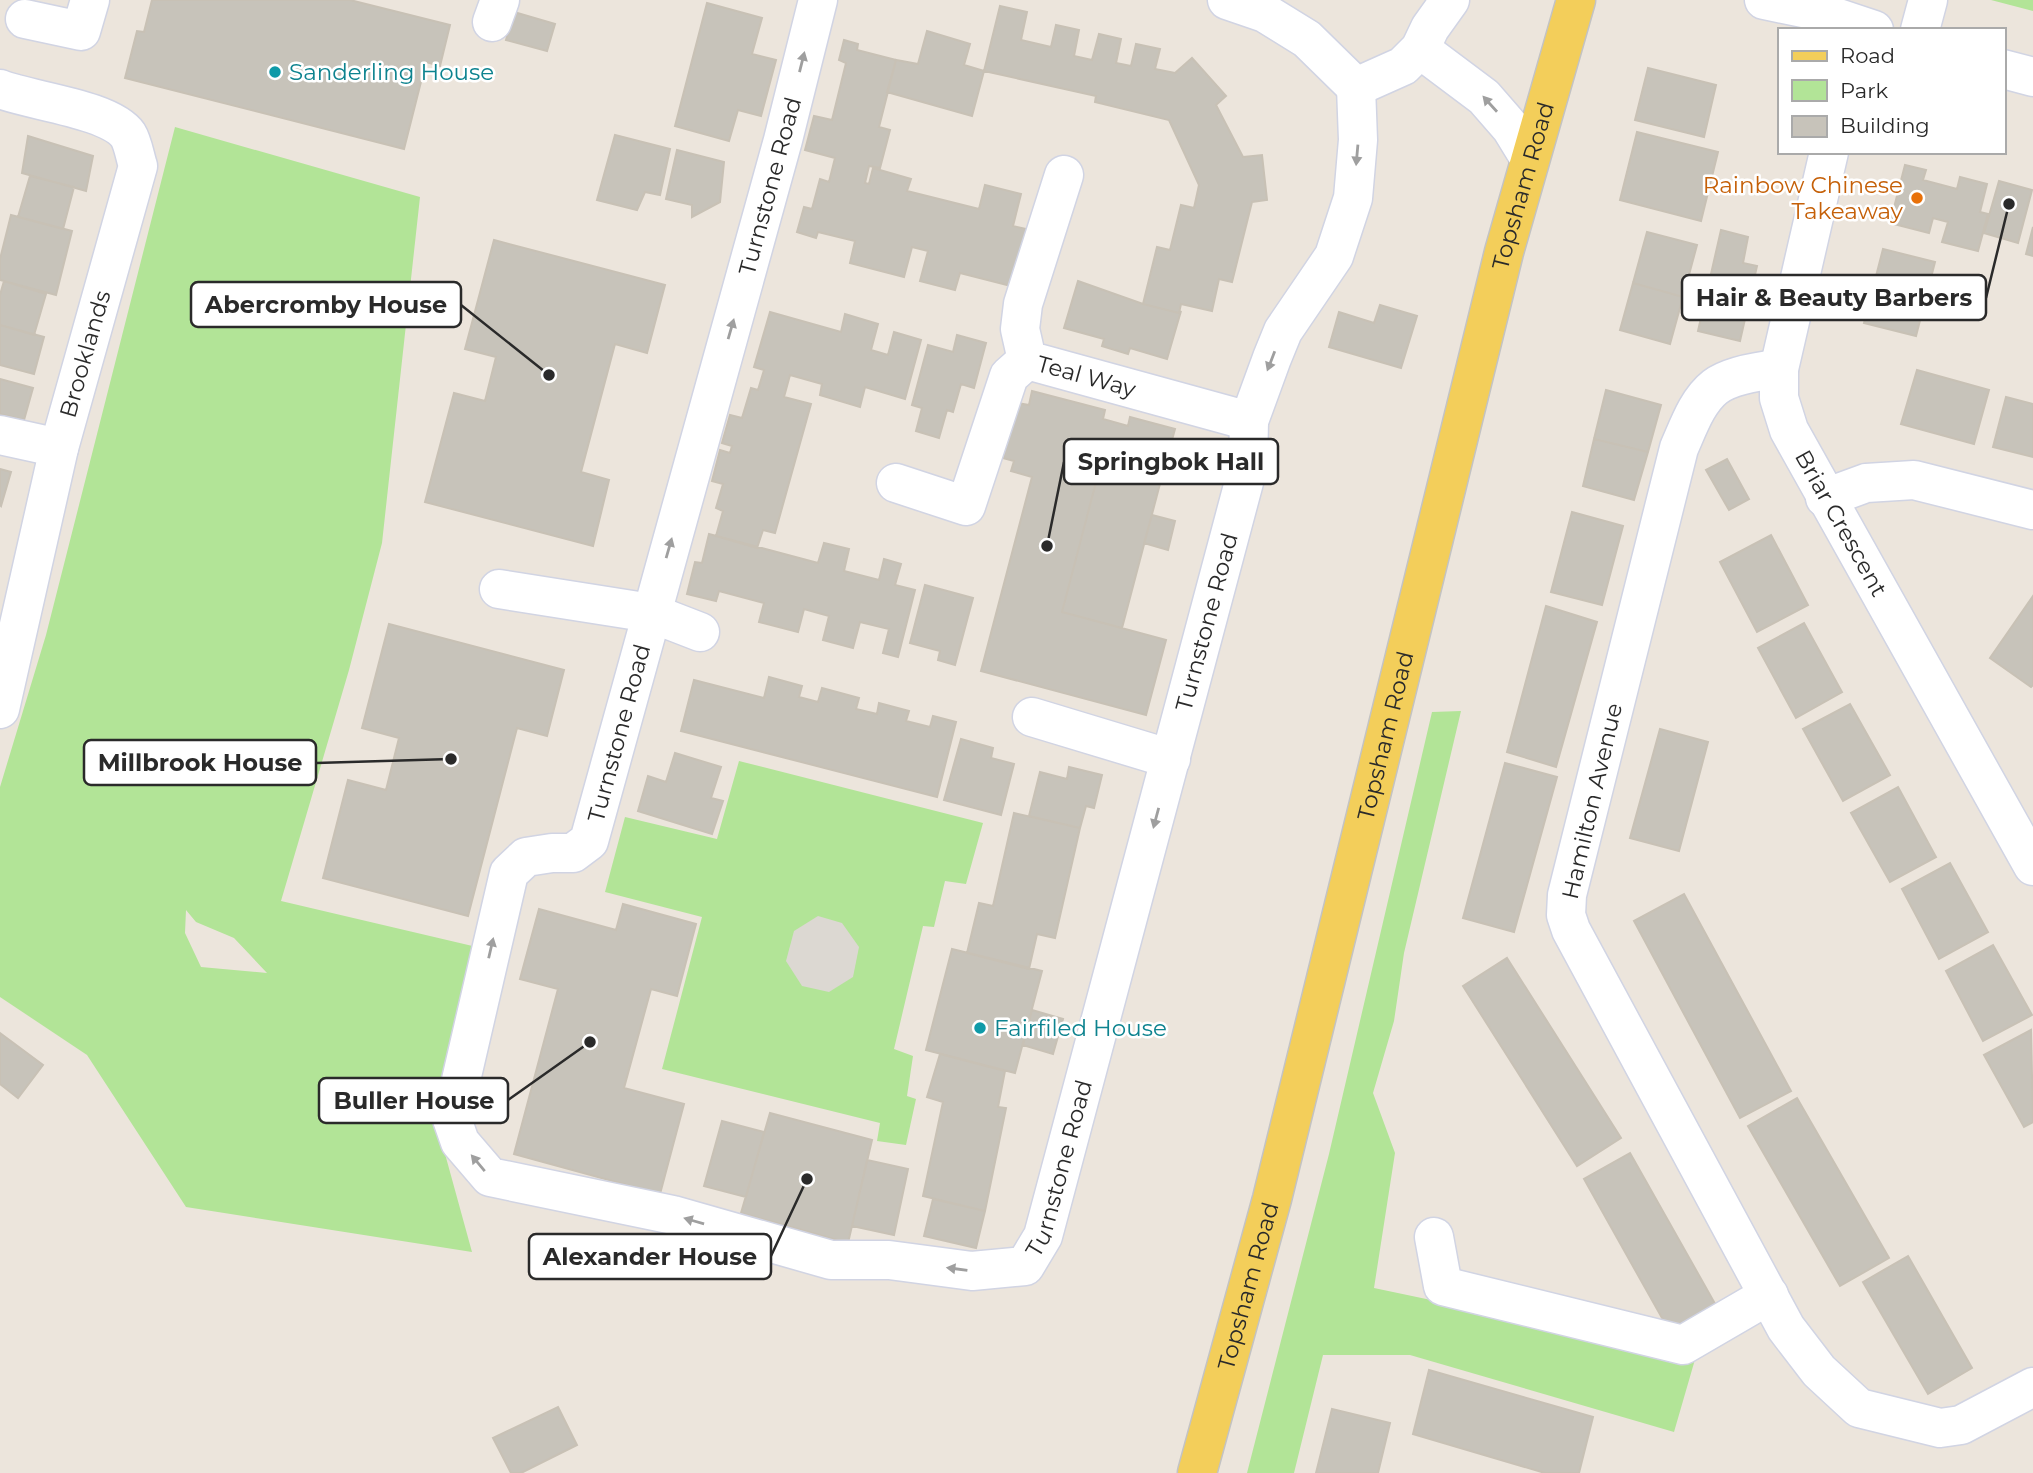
<svg xmlns="http://www.w3.org/2000/svg" width="2033" height="1473" viewBox="0 0 2033 1473" font-family="Montserrat,sans-serif">
  <style>
    .green { fill: #b2e497; fill-rule: evenodd }
    .plaza { fill: #dcd8d2 }
    .building { fill: #c7c3ba; stroke: #c8c1b5; stroke-width: 2 }
    .lines { fill: none; stroke-linecap: round; stroke-linejoin: round }
    .minor-casing { stroke: #d1d4e3; stroke-width: 41 }
    .major-casing { stroke: #c3c3c3; stroke-width: 41 }
    .minor { stroke: #fff; stroke-width: 38 }
    .major { stroke: #f3ce5a; stroke-width: 38 }
    .oneway { fill: #9f9f9f }
    .culture-dot { fill: #0f9aa8; stroke: #fff; stroke-width: 2.5 }
    .food-dot { fill: #e8710a; stroke: #fff; stroke-width: 2.5 }
    .labels { text-anchor: middle; stroke-width: 5; stroke-linejoin: round; paint-order: stroke }
    .culture-label { font-size: 23px; fill: #0d838f; stroke: #fff; text-anchor: start }
    .food-label { font-size: 23px; fill: #c56008; stroke: #fff; text-anchor: end }
    .street-label { font-size: 23px; fill: #2a2a2a; stroke: #fff }
    .leader { fill: none; stroke: #2a2a2a; stroke-width: 2.5 }
    .callout-dot { fill: #2a2a2a; stroke: #fff; stroke-width: 2.5 }
    .callout { fill: #fff; stroke: #2a2a2a; stroke-width: 2.5 }
    .callout-label { font-size: 24px; text-anchor: middle; font-weight: bold; fill: #2a2a2a }
  </style>
  <rect width="100%" height="100%" fill="#ece5dc"/>
  <!-- green -->
  <path class="green" d="M1991,0H2033V11Z
    M175,127L420,197L382,543L349,670L281,901L481,948L439,1132L472,1252L186,1207L87,1055L0,997V787L46,635ZM186,910L196,922L234,938L267,973L201,967L185,933Z
    M1461,711L1404,953L1394,1021L1373,1093L1395,1153L1374,1288L1696,1356L1674,1432L1410,1355H1323L1294,1473H1247L1329,1154L1432,712Z
    M739,761L983,823L966,884L945,881L934,927L923,926L894,1049L913,1056L907,1096L916,1099L906,1145L877,1141L880,1123L662,1069L702,917L605,892L625,817L717,839Z"/>
  <!-- plaza -->
  <path class="plaza" d="M818,916L842,923L859,947L853,977L829,992L802,986L786,961L794,931Z"/>
  <!-- building -->
  <path class="building" d="M152,0H350L450,25L440,66L426,62L404,149L125,78L137,31L144,32Z
    M707,3L762,18L752,54L776,60L761,116L738,110L729,141L675,126Z
    M1000,6L1027,12L1021,40L1051,47L1056,25L1079,30L1074,56L1092,60L1099,34L1121,39L1116,63L1131,66L1136,44L1160,49L1155,69L1175,73L1192,58L1226,96L1216,105L1243,157L1262,155L1267,200L1252,202L1232,282L1219,279L1212,311L1181,304L1179,313L1143,304L1157,247L1170,250L1181,205L1194,208L1199,185L1169,120L1095,102L1096,96L984,71Z
    M514,12L555,24L547,51L506,40Z
    M927,31L970,44L964,65L984,71L972,116L887,92L896,60L918,64Z
    M844,40L858,44L857,50L896,60L879,127L890,130L880,168L869,166L865,183L869,184L873,168L911,179L907,191L979,209L985,185L1021,194L1013,226L1026,229L1011,286L960,273L955,290L920,281L928,251L912,247L904,277L850,263L855,241L818,232L816,238L797,232L804,207L812,209L820,179L829,182L835,158L805,150L814,116L832,120L846,63L839,60Z
    M1648,68L1716,85L1704,137L1635,120Z
    M1637,132L1718,152L1701,221L1620,200Z
    M615,135L670,149L660,195L645,192L637,210L597,200Z
    M28,136L93,156L86,191L22,173Z
    M677,150L724,162L720,202L692,217V205L666,199Z
    M1905,165L1926,170L1923,180L1957,189L1960,177L1987,184L1980,212L1988,214L1978,251L1942,242L1948,222L1933,218L1929,233L1890,223Z
    M30,176L74,187L63,229L18,217Z
    M1999,181L2032,190L2018,243L1984,233Z
    M11,215L72,231L56,295L0,280V259Z
    M2033,227V256L2026,254Z
    M1721,230L1748,237L1743,263L1757,266L1740,341L1698,331Z
    M1647,232L1697,245L1683,297L1633,283Z
    M494,240L665,285L647,353L615,344L581,472L609,480L593,546L425,502L454,393L485,401L496,357L465,349Z
    M1883,249L1935,262L1916,336L1864,323Z
    M4,281L46,294L34,335L0,325V295Z
    M1078,281L1143,304L1179,313L1181,311L1167,359L1130,348L1128,354L1102,346L1104,339L1064,328Z
    M1633,283L1683,297L1670,344L1620,330Z
    M1380,305L1417,316L1401,368L1329,347L1339,312L1374,323Z
    M770,312L841,332L845,314L878,324L871,350L888,355L894,332L921,340L905,399L865,387L860,407L820,395L822,384L790,375L784,397L811,404L775,533L763,530L757,548L716,536L723,511L716,508L723,484L712,481L720,450L730,453L732,446L722,443L730,415L742,418L751,388L758,390L764,370L754,367Z
    M0,325L44,337L34,374L0,365Z
    M957,335L986,343L974,388L961,384L953,412L947,410L939,438L916,431L922,408L912,405L928,345L953,352Z
    M1917,370L1989,390L1974,444L1901,424Z
    M0,379L33,388L24,420L0,414Z
    M1606,390L1661,405L1648,452L1594,439Z
    M1032,391L1105,410L1103,419L1128,426L1130,417L1175,429L1161,480L1101,463L1062,612L1166,640L1146,715L981,671L1032,477L1011,471L1014,461L1003,458L1017,403L1029,405Z
    M2006,397L2033,404V457L1993,447Z
    M1594,439L1648,452L1634,500L1583,486Z
    M1727,459L1749,499L1729,510L1706,470Z
    M1101,463L1161,480L1122,628L1062,612Z
    M0,469L11,472L1,506L0,505Z
    M1572,512L1623,526L1602,605L1551,592Z
    M1152,515L1175,521L1168,550L1144,543Z
    M709,534L818,563L824,543L849,549L844,571L879,580L884,559L901,564L895,585L915,590L898,657L883,653L889,629L860,622L853,648L823,640L829,616L804,609L798,632L759,622L764,603L719,591L716,601L687,594L695,562L702,563Z
    M1771,535L1808,605L1757,632L1720,562Z
    M925,585L973,598L955,665L938,660L940,651L910,643Z
    M2033,596V685L2031,687L1990,658Z
    M1546,606L1597,622L1556,767L1507,752Z
    M1804,623L1842,692L1796,718L1758,648Z
    M389,624L564,670L547,736L517,728L468,916L323,878L348,780L386,790L399,738L362,728Z
    M769,677L802,686L799,697L818,702L822,688L859,698L856,709L877,714L879,703L909,711L906,721L930,727L933,716L956,722L937,797L681,731L694,680L764,698Z
    M1850,704L1890,775L1843,801L1803,729Z
    M1660,729L1708,742L1679,851L1630,838Z
    M961,739L993,748L991,758L1014,764L1001,815L944,800Z
    M675,753L721,767L711,798L723,801L712,834L638,811L648,776L666,782Z
    M1505,763L1557,777L1514,932L1463,918Z
    M1069,767L1102,775L1094,808L1086,806L1080,828L1029,816L1040,772L1067,779Z
    M1898,787L1936,857L1890,882L1851,813Z
    M1014,813L1080,828L1055,938L1037,934L1029,969L967,953L979,903L993,906Z
    M1950,863L1988,932L1939,959L1902,889Z
    M1684,894L1791,1091L1740,1118L1634,921Z
    M623,904L696,924L677,996L651,989L624,1088L684,1104L660,1194L514,1154L558,989L520,979L539,909L616,930Z
    M1993,945L2032,1015L1983,1041L1946,971Z
    M952,949L1042,971L1015,1073L926,1050Z
    M1507,958L1621,1138L1577,1166L1463,986Z
    M1032,1010L1063,1019L1053,1054L1023,1045Z
    M2031,1030L2033,1122L2024,1127L1984,1055Z
    M0,1033L43,1065L18,1098L0,1084Z
    M940,1054L1005,1071L998,1107L1006,1108L985,1211L923,1196L943,1102L927,1097Z
    M1797,1098L1889,1258L1840,1286L1748,1126Z
    M770,1113L872,1140L848,1243L741,1213Z
    M722,1121L764,1132L746,1197L704,1186Z
    M1630,1153L1718,1309L1671,1334L1584,1179Z
    M867,1160L908,1169L894,1235L852,1226Z
    M933,1199L985,1211L976,1248L924,1236Z
    M1908,1256L1972,1368L1928,1394L1863,1282Z
    M1429,1370L1593,1417L1579,1473H1545L1413,1434Z
    M558,1407L577,1445L521,1473H511L493,1438Z
    M1332,1409L1390,1423L1378,1473H1316Z"/>
  <g class="lines">
    <defs>
      <g id="minor">
        <path id="s1" d="M818,0L783,140L589,841L573,853H552L526,857L509,873L452,1119L460,1142L490,1177L673,1215L831,1260H889L972,1271L1025,1266L1043,1236L1248,467L1249,421L1272,358L1283,331L1334,256L1353,198L1358,140L1356,87"/>
        <path d="M1227,0L1265,13L1307,39L1356,87L1403,66L1420,49L1430,28L1450,0"/>
        <path d="M1764,0L1817,11L1874,30"/>
        <path d="M25,19L81,31L90,0"/>
        <path d="M492,22L500,0"/>
        <path d="M1920,30L1928,0"/>
        <path d="M1420,49L1484,97L1511,128L1530,159"/>
        <path d="M2003,69L2033,77"/>
        <path d="M0,89C30,101 110,109 128,135C133,143 135,157 138,166L59,448L0,709"/>
        <path id="s2" d="M1829,152L1779,369V398L1789,430L2033,866"/>
        <path id="s3" d="M1064,175L1023,304L1020,329L1027,360L1249,421"/>
        <path d="M1779,369C1760,371 1731,375 1715,387C1697,401 1688,428 1679,448L1567,895L1566,915L1571,930L1786,1328L1819,1371L1859,1408L1940,1428L1961,1425L2033,1387"/>
        <path d="M0,435L59,448"/>
        <path d="M896,483L966,506L1009,376L1027,360"/>
        <path d="M1825,498L1866,483L1914,480L2033,510"/>
        <path d="M499,589L651,613L700,632"/>
        <path d="M1032,717L1171,759"/>
        <path d="M1434,1237L1443,1286L1683,1345L1769,1295"/>
      </g>
      <g id="major">
        <path id="s4" d="M1197,1473L1272,1199L1504,252L1576,0"/>
      </g>
    </defs>
    <!-- minor casing -->
    <use href="#minor" class="minor-casing"/>
    <!-- major casing -->
    <use href="#major" class="major-casing"/>
    <!-- minor -->
    <use href="#minor" class="minor"/>
    <!-- major -->
    <use href="#major" class="major"/>
  </g>
  <!-- one-way arrows -->
  <defs><path id="oneway-solid" d="M-6-.8H1V-3.2L6.5 0L1 3.2V.8H-6Z" transform="scale(1.75)"/></defs>
  <g class="oneway">
    <use href="#oneway-solid" transform="translate(802 62) rotate(-76)"/>
    <use href="#oneway-solid" transform="translate(1490 104) rotate(-132)"/>
    <use href="#oneway-solid" transform="translate(1357 155) rotate(95)"/>
    <use href="#oneway-solid" transform="translate(731 329) rotate(-74)"/>
    <use href="#oneway-solid" transform="translate(1271 361) rotate(111)"/>
    <use href="#oneway-solid" transform="translate(669 548) rotate(-74)"/>
    <use href="#oneway-solid" transform="translate(1156 818) rotate(105)"/>
    <use href="#oneway-solid" transform="translate(491 948) rotate(-77)"/>
    <use href="#oneway-solid" transform="translate(478 1163) rotate(-130)"/>
    <use href="#oneway-solid" transform="translate(694 1221) rotate(-164)"/>
    <use href="#oneway-solid" transform="translate(957 1269) rotate(-172)"/>
  </g>
  <!-- markers -->
  <g class="culture-dot">
    <circle cx="275" cy="72" r="7"/>
    <circle cx="980" cy="1028" r="7"/>
  </g>
  <circle class="food-dot" cx="1917" cy="198" r="7"/>
  <g class="labels">
    <!-- culture labels -->
    <g class="culture-label">
      <text x="289" y="80">Sanderling House</text>
      <text x="994" y="1036">Fairfiled House</text>
    </g>
    <!-- food labels -->
    <g class="food-label">
      <text x="1903" y="193">Rainbow Chinese<tspan x="1903" dy="26">Takeaway</tspan></text>
    </g>
    <!-- street labels -->
    <g class="street-label">
      <text transform="translate(770 186) rotate(-75)" y="8">Turnstone Road</text>
      <text dy="8" stroke="none"><textPath href="#s4" startOffset="1328">Topsham Road</textPath></text>
      <text transform="translate(85 354) rotate(-74)" y="8">Brooklands</text>
      <text dy="8" stroke="none"><textPath href="#s3" startOffset="254">Teal Way</textPath></text>
      <text dy="8" stroke="none"><textPath href="#s2" startOffset="392">Briar Crescent</textPath></text>
      <text dy="8" stroke="none"><textPath href="#s1" startOffset="2502">Turnstone Road</textPath></text>
      <text transform="translate(619 733) rotate(-75)" y="8">Turnstone Road</text>
      <text dy="8" stroke="none"><textPath href="#s4" startOffset="761">Topsham Road</textPath></text>
      <text transform="translate(1592 801) rotate(-77)" y="8">Hamilton Avenue</text>
      <text dy="8" stroke="none"><textPath href="#s1" startOffset="1936">Turnstone Road</textPath></text>
      <text dy="8" stroke="none"><textPath href="#s4" startOffset="194">Topsham Road</textPath></text>
    </g>
  </g>
  <!-- callouts -->
  <path class="leader" d="M2009 204L1986 298M549 375L461 305M1047 546L1064 462M451 759L316 763M590 1042L508 1100M807 1179L771 1256"/>
  <g class="callout-dot">
    <circle cx="2009" cy="204" r="7"/>
    <circle cx="549" cy="375" r="7"/>
    <circle cx="1047" cy="546" r="7"/>
    <circle cx="451" cy="759" r="7"/>
    <circle cx="590" cy="1042" r="7"/>
    <circle cx="807" cy="1179" r="7"/>
  </g>
  <g class="callout">
    <rect x="1682" y="275" width="304" height="45" rx="7"/>
    <rect x="191" y="282" width="270" height="45" rx="7"/>
    <rect x="1064" y="439" width="214" height="45" rx="7"/>
    <rect x="84" y="740" width="232" height="45" rx="7"/>
    <rect x="319" y="1078" width="189" height="45" rx="7"/>
    <rect x="529" y="1234" width="242" height="45" rx="7"/>
  </g>
  <g class="callout-label">
    <text x="1834" y="306">Hair &amp; Beauty Barbers</text>
    <text x="326" y="313">Abercromby House</text>
    <text x="1171" y="470">Springbok Hall</text>
    <text x="200" y="771">Millbrook House</text>
    <text x="414" y="1109">Buller House</text>
    <text x="650" y="1265">Alexander House</text>
  </g>
  <!-- legend -->
  <rect x="1778" y="28" width="228" height="126" fill="#ffffff" stroke="#aaaaaa" stroke-width="2"/>
  <rect x="1792" y="51" width="35" height="10" fill="#f3ce5a" stroke="#aaaaaa" stroke-width="2"/>
  <text x="1840" y="63" font-size="21" fill="#2a2a2a">Road</text>
  <rect x="1792" y="80" width="35" height="21" fill="#b2e497" stroke="#aaaaaa" stroke-width="2"/>
  <text x="1840" y="98" font-size="21" fill="#2a2a2a">Park</text>
  <rect x="1792" y="116" width="35" height="21" fill="#c7c3ba" stroke="#aaaaaa" stroke-width="2"/>
  <text x="1840" y="133" font-size="21" fill="#2a2a2a">Building</text>
</svg>
